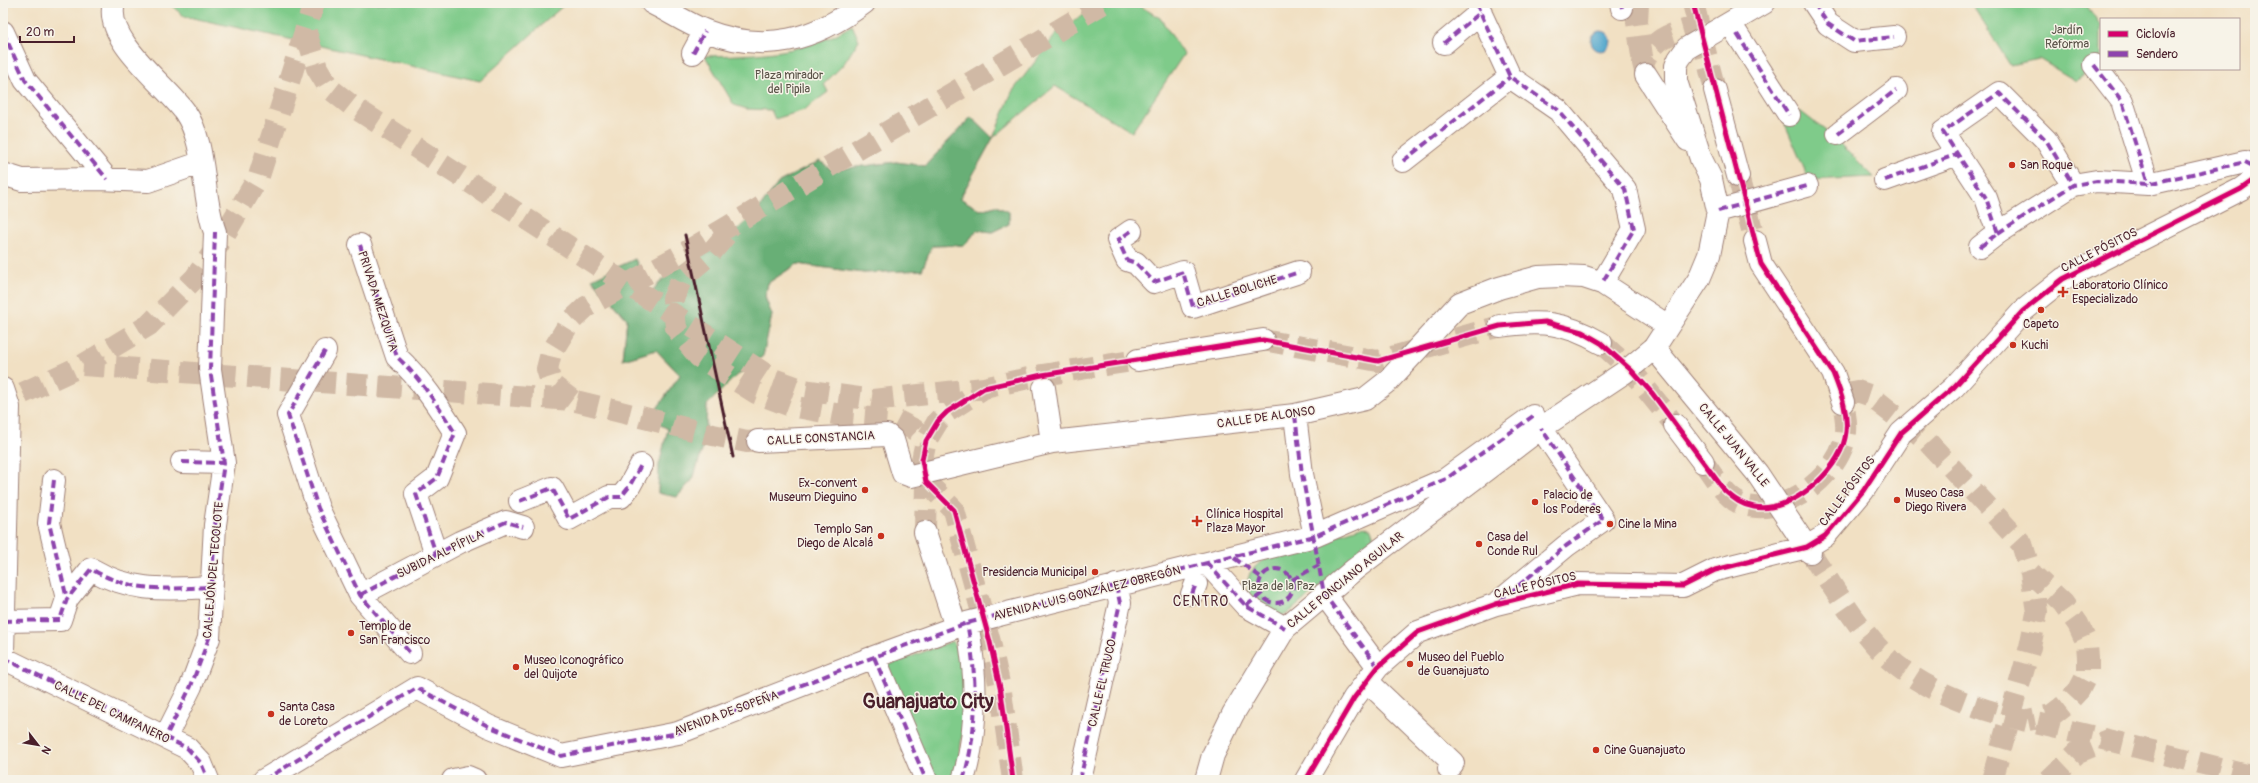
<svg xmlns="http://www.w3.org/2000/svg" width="2258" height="783" viewBox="0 0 2258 783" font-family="Pangolin,sans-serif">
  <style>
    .green { fill: #7fcb8a; stroke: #64755a }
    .forest { fill: #67af76; stroke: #586750 }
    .water { fill: #50a6cc; stroke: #4d627c }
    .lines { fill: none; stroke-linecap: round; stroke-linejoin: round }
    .minor-tunnel { stroke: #d0b9a5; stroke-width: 22; stroke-dasharray: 22 11; stroke-linecap: butt }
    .minor-casing { stroke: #9e8077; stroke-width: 24 }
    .minor { stroke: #fff; stroke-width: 22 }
    .rail { stroke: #4a1f2b; stroke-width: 3 }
    .quiet { stroke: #8e44ad; stroke-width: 4; stroke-dasharray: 8 4; stroke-linecap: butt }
    .cycleway-casing { stroke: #f7f3e8; stroke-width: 8 }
    .cycleway { stroke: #d6006c; stroke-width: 5 }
    .poi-dot { fill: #c8321e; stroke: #f7f3e8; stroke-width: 1.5 }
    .labels { text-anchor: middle; stroke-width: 3; stroke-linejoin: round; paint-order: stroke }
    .park-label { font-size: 12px; fill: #5a5348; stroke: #f7f3e8 }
    .poi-label { font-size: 12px; fill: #4a1f2b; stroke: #f7f3e8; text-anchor: start }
    .street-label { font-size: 12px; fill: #4a1f2b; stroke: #f7f3e8 }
    .quarter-label { font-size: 14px; letter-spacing: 1px; fill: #4a1f2b; stroke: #f7f3e8 }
    .town-label { font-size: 20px; font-weight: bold; fill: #4a1f2b; stroke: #f7f3e8 }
  </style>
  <rect width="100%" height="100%" fill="#f7f3e8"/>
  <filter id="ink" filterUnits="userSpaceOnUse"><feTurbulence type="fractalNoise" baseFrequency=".025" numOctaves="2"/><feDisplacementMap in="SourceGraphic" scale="8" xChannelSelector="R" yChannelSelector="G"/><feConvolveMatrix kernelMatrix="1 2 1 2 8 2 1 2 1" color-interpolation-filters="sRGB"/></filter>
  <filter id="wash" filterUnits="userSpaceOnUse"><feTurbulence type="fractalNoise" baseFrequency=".012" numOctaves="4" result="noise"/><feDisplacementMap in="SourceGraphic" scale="16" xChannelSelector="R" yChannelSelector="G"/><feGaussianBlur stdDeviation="0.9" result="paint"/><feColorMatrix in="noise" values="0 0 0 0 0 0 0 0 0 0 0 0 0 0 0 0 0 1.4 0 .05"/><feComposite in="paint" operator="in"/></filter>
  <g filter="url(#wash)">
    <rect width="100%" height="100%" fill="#f1e0c3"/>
    <!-- green -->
    <path class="green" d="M168,3H566L480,81L184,16Z
      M1104,3H1135L1160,18L1184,54L1132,132L1055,86L993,138L960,198L980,210L996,206L1009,212V224L992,232L977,230L965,245L932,246L922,270L864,273L797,264L768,283L765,297L772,315L763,356L734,378L707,405L705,441L693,479L677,497L658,493L659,465L668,429L650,419L680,375L656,350L623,360L627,319L592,279L635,259L650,293L670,272L715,249L754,215L779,182L820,161L832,170L896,162L925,166L971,117L993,138L1012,92L1060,29Z
      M1971,3H2085L2101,26V63L2076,81L2039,59L2010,65Z
      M852,25L859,40L843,65L824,84L828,92L804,110L775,119L771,110L747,109L734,105L705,56C756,55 809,54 852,25Z
      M1800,111L1835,138L1874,177L1809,180L1785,124Z
      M1364,526L1371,529L1375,541L1287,614L1277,617L1267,615L1248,592L1247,583L1250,573L1256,566L1263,560Z
      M953,641L955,647L965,643L968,691L956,780H933L886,666Z"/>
    <!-- forest -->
    <path class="forest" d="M971,117L993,138L960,198L980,210L996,206L1009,212V224L992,232L977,230L965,245L932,246L922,270L864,273L797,264L768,283L765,297L772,315L763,356L734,378L707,405L705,441L693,479L677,497L658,493L659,465L668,429L650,419L680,375L656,350L623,360L627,319L592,279L635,259L650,293L670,272L715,249L754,215L779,182L820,161L832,170L896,162L925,166Z"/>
    <!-- water -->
    <path class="water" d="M1591 41a10 10 0 1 1 20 0a10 10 0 1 1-20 0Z"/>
  </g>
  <g filter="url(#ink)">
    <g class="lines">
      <!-- minor-tunnel -->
      <path class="minor-tunnel" d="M1638,3L1637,22L1643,63
        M1693,3L1715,90
        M306,32L317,68L329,88L352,106L773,379L804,390L873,400L984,388
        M1646,75L1643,63C1656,35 1671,34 1699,26
        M1738,176L1755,241
        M726,235L709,255L682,278L673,299L676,328L699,357L756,393L791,406L846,416L896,420L915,430L926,441
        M1263,340L1378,361L1500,326
        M1601,343L1631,370L1675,425
        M83,365L149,325L195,278L219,244L259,176L314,3
        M23,393L83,365L572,400L713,435L747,442L758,441
        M1847,393L1857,391L1869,395L1924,438L2022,544L2031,573L2063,603L2078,624L2087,643L2088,658V673L2079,690L2066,704L2052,715L2028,720
        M572,400L552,385L547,369L551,353L570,322L586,307L684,253L1104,3
        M1703,462C1713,475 1724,496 1739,503C1779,521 1837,478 1845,438C1848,425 1845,415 1843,402
        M925,532L926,482
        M1810,552C1832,585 1859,631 1887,657C1941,707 2022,719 2091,736C2145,749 2200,763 2255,777
        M1013,780L1001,692L990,642L954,510L926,482L922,460L926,441L938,421L947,412L984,388L1042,375L1138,360
        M1992,780L2030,647L2037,612L2031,573
        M2049,780L2078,752L2108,740"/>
      <defs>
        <path id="minor" d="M114,3C103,40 166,85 185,112C207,144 201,194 215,232L210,369L224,463L215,525L209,638L191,686L168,732
          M652,3C670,12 688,24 706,31C766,54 815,40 864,3
          M1476,3L1510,77L1558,110L1625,189L1634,229L1602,283
          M1621,3L1622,8
          M1814,3L1828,24L1854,41L1894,37
          M3,32L25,80L107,179
          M1737,34L1789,115
          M1444,43L1481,12
          M693,53L705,31
          M2094,65L2122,101L2148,184
          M1646,75L1688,140
          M1715,90L1738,176
          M1838,134L1896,90
          M1403,161L1510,77
          M3,174L22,180L99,179L148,181L200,163
          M1885,180L1958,154
          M1718,211L1807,186
          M1131,231L1118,240L1127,260L1136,263L1154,282L1183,272L1193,307L1299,272
          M1998,233L2073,185L2097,181L2148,184L2245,162L2255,167
          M1755,241L1761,264L1833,373L1843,402
          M360,245L397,357C421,379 438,406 455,433L437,478L416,494L436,554
          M1980,247L1998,233L1986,198L1943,132L1999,93L2046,140L2073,185
          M1500,326C1541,320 1565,322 1601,343
          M1654,348L1757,473L1810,552
          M325,351L288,415L318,508L360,595L410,653
          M1138,360L1263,340
          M1044,388L1052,442
          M3,389L9,407L3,652
          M1295,415L1302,474L1315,536
          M1675,425L1703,462
          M758,441L887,435L893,440L903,473L911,476L1052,442L1295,415L1365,399L1388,381L1460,303L1499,288L1538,277L1561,276L1584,277L1602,283L1668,326
          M182,462L224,463
          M54,480L49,523L67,599
          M520,501L552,488L569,519L609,497H621L629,487L641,465
          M925,532L956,627
          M1207,563L1246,606L1285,628
          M1192,594L1196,584
          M1324,594L1378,667
          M360,595L460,542L506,522L523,527
          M1500,601L1566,546L1603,520L1541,428
          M4,621L60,620L67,599L91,569C132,593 167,589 211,587
          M874,657L926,780
          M3,658L187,748L201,763L208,780
          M1367,681L1453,763L1449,769
          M264,780L417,688L488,726L561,756L678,733L874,657L967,623L1315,536L1446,479L1533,416
          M453,780L468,777L475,780
          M963,780C979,729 977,675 967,623
          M1080,780L1120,603L1116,585
          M1206,780L1213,755L1233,714L1285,628L1355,569L1541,428L1625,372L1654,348L1678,311L1699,279L1709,255L1718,211L1711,179L1701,159L1676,81V66L1679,59L1687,48L1764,3
          M1306,780L1354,698L1378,667L1418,632L1496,604L1578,584L1683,586L1715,570L1807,547L1825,536L1863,491L1901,433L1954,387L2023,311L2063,279L2241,189L2255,179"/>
      </defs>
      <!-- minor casing -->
      <use href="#minor" class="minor-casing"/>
      <!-- minor -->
      <use href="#minor" class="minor"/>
      <!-- rail -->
      <path class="rail" d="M685,235L733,457"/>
      <!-- quiet -->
      <path class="quiet" d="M1476,3L1510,77L1558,110L1625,189L1634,229L1602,283
        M1621,3L1622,8
        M1814,3L1828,24L1854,41L1894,37
        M3,32L25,80L107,179
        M1737,34L1789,115
        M1444,43L1481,12
        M693,53L705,31
        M2094,65L2122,101L2148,184
        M1838,134L1896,90
        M1403,161L1510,77
        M1885,180L1958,154
        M1718,211L1807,186
        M1131,231L1118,240L1127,260L1136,263L1154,282L1183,272L1193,307L1299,272
        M1998,233L2073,185L2097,181L2148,184L2245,162L2255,167
        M360,245L397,357C421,379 438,406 455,433L437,478L416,494L436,554
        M1980,247L1998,233L1986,198L1943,132L1999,93L2046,140L2073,185
        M325,351L288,415L318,508L360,595L410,653
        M1295,415L1302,474L1324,594L1378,667
        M182,462L224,463
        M54,480L49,523L67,599
        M520,501L552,488L569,519L609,497H621L629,487L641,465
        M1234,558L1262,578
        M1207,563L1246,606L1285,628
        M1259 586a17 17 0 1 1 34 0a17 17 0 1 1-34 0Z
        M1292,580L1319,565
        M1192,594L1196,584
        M360,595L460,542L506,522L523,527
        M1500,601L1566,546L1603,520L1541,428
        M1246,606L1261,594
        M4,621L60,620L67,599L91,569C132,593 167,589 211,587
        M874,657L926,780
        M3,658L187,748L201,763L208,780
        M168,732L191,686L209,638L215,525L224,463L210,369L215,232
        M264,780L417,688L488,726L561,756L678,733L874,657L967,623L1315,536L1446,479L1533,416
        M963,780C979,729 977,675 967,623
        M1080,780L1120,603L1116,585"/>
      <defs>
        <path id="cycleway" d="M1013,780L1001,692L990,642L954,510L926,482L922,460L926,441L938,421L947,412L984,388L1042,375L1263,340L1378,361L1500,326L1545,322L1582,332L1601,343L1631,370L1652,393L1725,491C1734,499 1742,505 1754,507C1790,514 1838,472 1845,438C1850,416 1841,393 1833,373L1761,264L1693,3
          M1306,780L1354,698L1378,667L1418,632L1496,604L1578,584L1683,586L1715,570L1807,547L1825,536L1863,491L1901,433L1954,387L2023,311L2063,279L2241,189L2255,179"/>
      </defs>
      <!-- cycleway casing -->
      <use href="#cycleway" class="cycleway-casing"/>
      <!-- cycleway -->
      <use href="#cycleway" class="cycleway"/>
    </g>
  </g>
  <!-- markers -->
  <g class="poi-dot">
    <circle cx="2012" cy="165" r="4"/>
    <path d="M2061 286h4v4h4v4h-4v4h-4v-4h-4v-4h4z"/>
    <circle cx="2041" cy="310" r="4"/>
    <circle cx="2013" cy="345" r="4"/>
    <circle cx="865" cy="490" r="4"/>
    <circle cx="1897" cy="500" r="4"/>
    <circle cx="1535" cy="502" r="4"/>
    <path d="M1195 515h4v4h4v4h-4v4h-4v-4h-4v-4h4z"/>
    <circle cx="1610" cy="524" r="4"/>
    <circle cx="881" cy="536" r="4"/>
    <circle cx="1479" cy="544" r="4"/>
    <circle cx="1095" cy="572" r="4"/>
    <circle cx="351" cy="633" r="4"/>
    <circle cx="1410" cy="664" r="4"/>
    <circle cx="516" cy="667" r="4"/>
    <circle cx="271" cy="714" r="4"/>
    <circle cx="1596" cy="750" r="4"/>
  </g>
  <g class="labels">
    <!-- park labels -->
    <g class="park-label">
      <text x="2067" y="34">Jardín<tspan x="2067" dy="14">Reforma</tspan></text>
      <text x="789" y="79">Plaza mirador<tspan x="789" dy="14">del Pipila</tspan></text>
      <text x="1278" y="590">Plaza de la Paz</text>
    </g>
    <!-- poi labels -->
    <g class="poi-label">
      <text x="2020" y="169">San Roque</text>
      <text x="2072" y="289">Laboratorio Clínico<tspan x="2072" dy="14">Especializado</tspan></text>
      <text x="2041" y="328" text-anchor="middle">Capeto</text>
      <text x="2021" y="349">Kuchi</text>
      <text x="857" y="487" text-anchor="end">Ex-convent<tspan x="857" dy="14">Museum Dieguino</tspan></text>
      <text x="1905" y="497">Museo Casa<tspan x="1905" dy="14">Diego Rivera</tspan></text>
      <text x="1543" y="499">Palacio de<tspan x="1543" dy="14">los Poderes</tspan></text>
      <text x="1206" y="518">Clínica Hospital<tspan x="1206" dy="14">Plaza Mayor</tspan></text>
      <text x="1618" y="528">Cine la Mina</text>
      <text x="873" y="533" text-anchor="end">Templo San<tspan x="873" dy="14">Diego de Alcalá</tspan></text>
      <text x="1487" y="541">Casa del<tspan x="1487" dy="14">Conde Rul</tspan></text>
      <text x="1087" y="576" text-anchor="end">Presidencia Municipal</text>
      <text x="359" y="630">Templo de<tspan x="359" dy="14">San Francisco</tspan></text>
      <text x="1418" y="661">Museo del Pueblo<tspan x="1418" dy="14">de Guanajuato</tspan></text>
      <text x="524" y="664">Museo Iconográfico<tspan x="524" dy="14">del Quijote</tspan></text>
      <text x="279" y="711">Santa Casa<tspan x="279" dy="14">de Loreto</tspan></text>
      <text x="1604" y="754">Cine Guanajuato</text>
    </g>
    <!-- street labels -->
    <g class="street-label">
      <text transform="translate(2099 250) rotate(-27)" y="4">CALLE PÓSITOS</text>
      <text transform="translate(1237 291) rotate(-17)" y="4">CALLE BOLICHE</text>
      <text transform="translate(378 301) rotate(72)" y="4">PRIVADA MEZQUITA</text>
      <text transform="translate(1266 417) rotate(-8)" y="4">CALLE DE ALONSO</text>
      <text transform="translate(821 438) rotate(-3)" y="4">CALLE CONSTANCIA</text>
      <text transform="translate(1734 445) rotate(51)" y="4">CALLE JUAN VALLE</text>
      <text transform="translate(1847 491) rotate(-53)" y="4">CALLE PÓSITOS</text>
      <text transform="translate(440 554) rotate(-26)" y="4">SUBIDA AL PÍPILA</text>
      <text transform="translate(213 570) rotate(-85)" y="4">CALLEJÓN DEL TECOLOTE</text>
      <text transform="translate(1345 580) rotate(-39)" y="4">CALLE PONCIANO AGUILAR</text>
      <text transform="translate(1535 585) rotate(-13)" y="4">CALLE PÓSITOS</text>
      <text transform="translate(1087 593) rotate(-14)" y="4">AVENIDA LUIS GONZÁLEZ OBREGÓN</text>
      <text transform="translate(1102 683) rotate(-77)" y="4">CALLE EL TRUCO</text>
      <text transform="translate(112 712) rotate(26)" y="4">CALLE DEL CAMPANERO</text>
      <text transform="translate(726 713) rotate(-20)" y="4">AVENIDA DE SOPEÑA</text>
    </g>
    <!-- quarter labels -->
    <g class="quarter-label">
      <text x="1201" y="606">CENTRO</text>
    </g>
    <!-- town labels -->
    <g class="town-label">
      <text x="928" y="708">Guanajuato City</text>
    </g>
  </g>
  <!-- margin -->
  <rect width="2258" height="783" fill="none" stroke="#f7f3e8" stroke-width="16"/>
  <!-- legend -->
  <rect x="2100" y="18" width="140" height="52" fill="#f7f3e8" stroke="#b29e9c"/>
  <rect x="2108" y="31" width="20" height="6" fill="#d6006c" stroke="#b29e9c"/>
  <text x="2136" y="38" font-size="12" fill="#4a1f2b">Ciclovía</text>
  <rect x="2108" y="51" width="20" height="6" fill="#8e44ad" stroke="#b29e9c"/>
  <text x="2136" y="58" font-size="12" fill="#4a1f2b">Sendero</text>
  <!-- north arrow -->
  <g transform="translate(38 745) rotate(121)" stroke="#f7f3e8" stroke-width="3" paint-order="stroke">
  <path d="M0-3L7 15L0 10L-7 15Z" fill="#4a1f2b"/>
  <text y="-6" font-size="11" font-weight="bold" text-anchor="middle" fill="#4a1f2b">N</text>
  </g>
  <!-- scale -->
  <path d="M20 36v6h54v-6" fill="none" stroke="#4a1f2b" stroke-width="2"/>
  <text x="26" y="36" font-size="12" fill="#4a1f2b" stroke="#f7f3e8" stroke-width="3" paint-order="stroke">20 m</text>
</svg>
